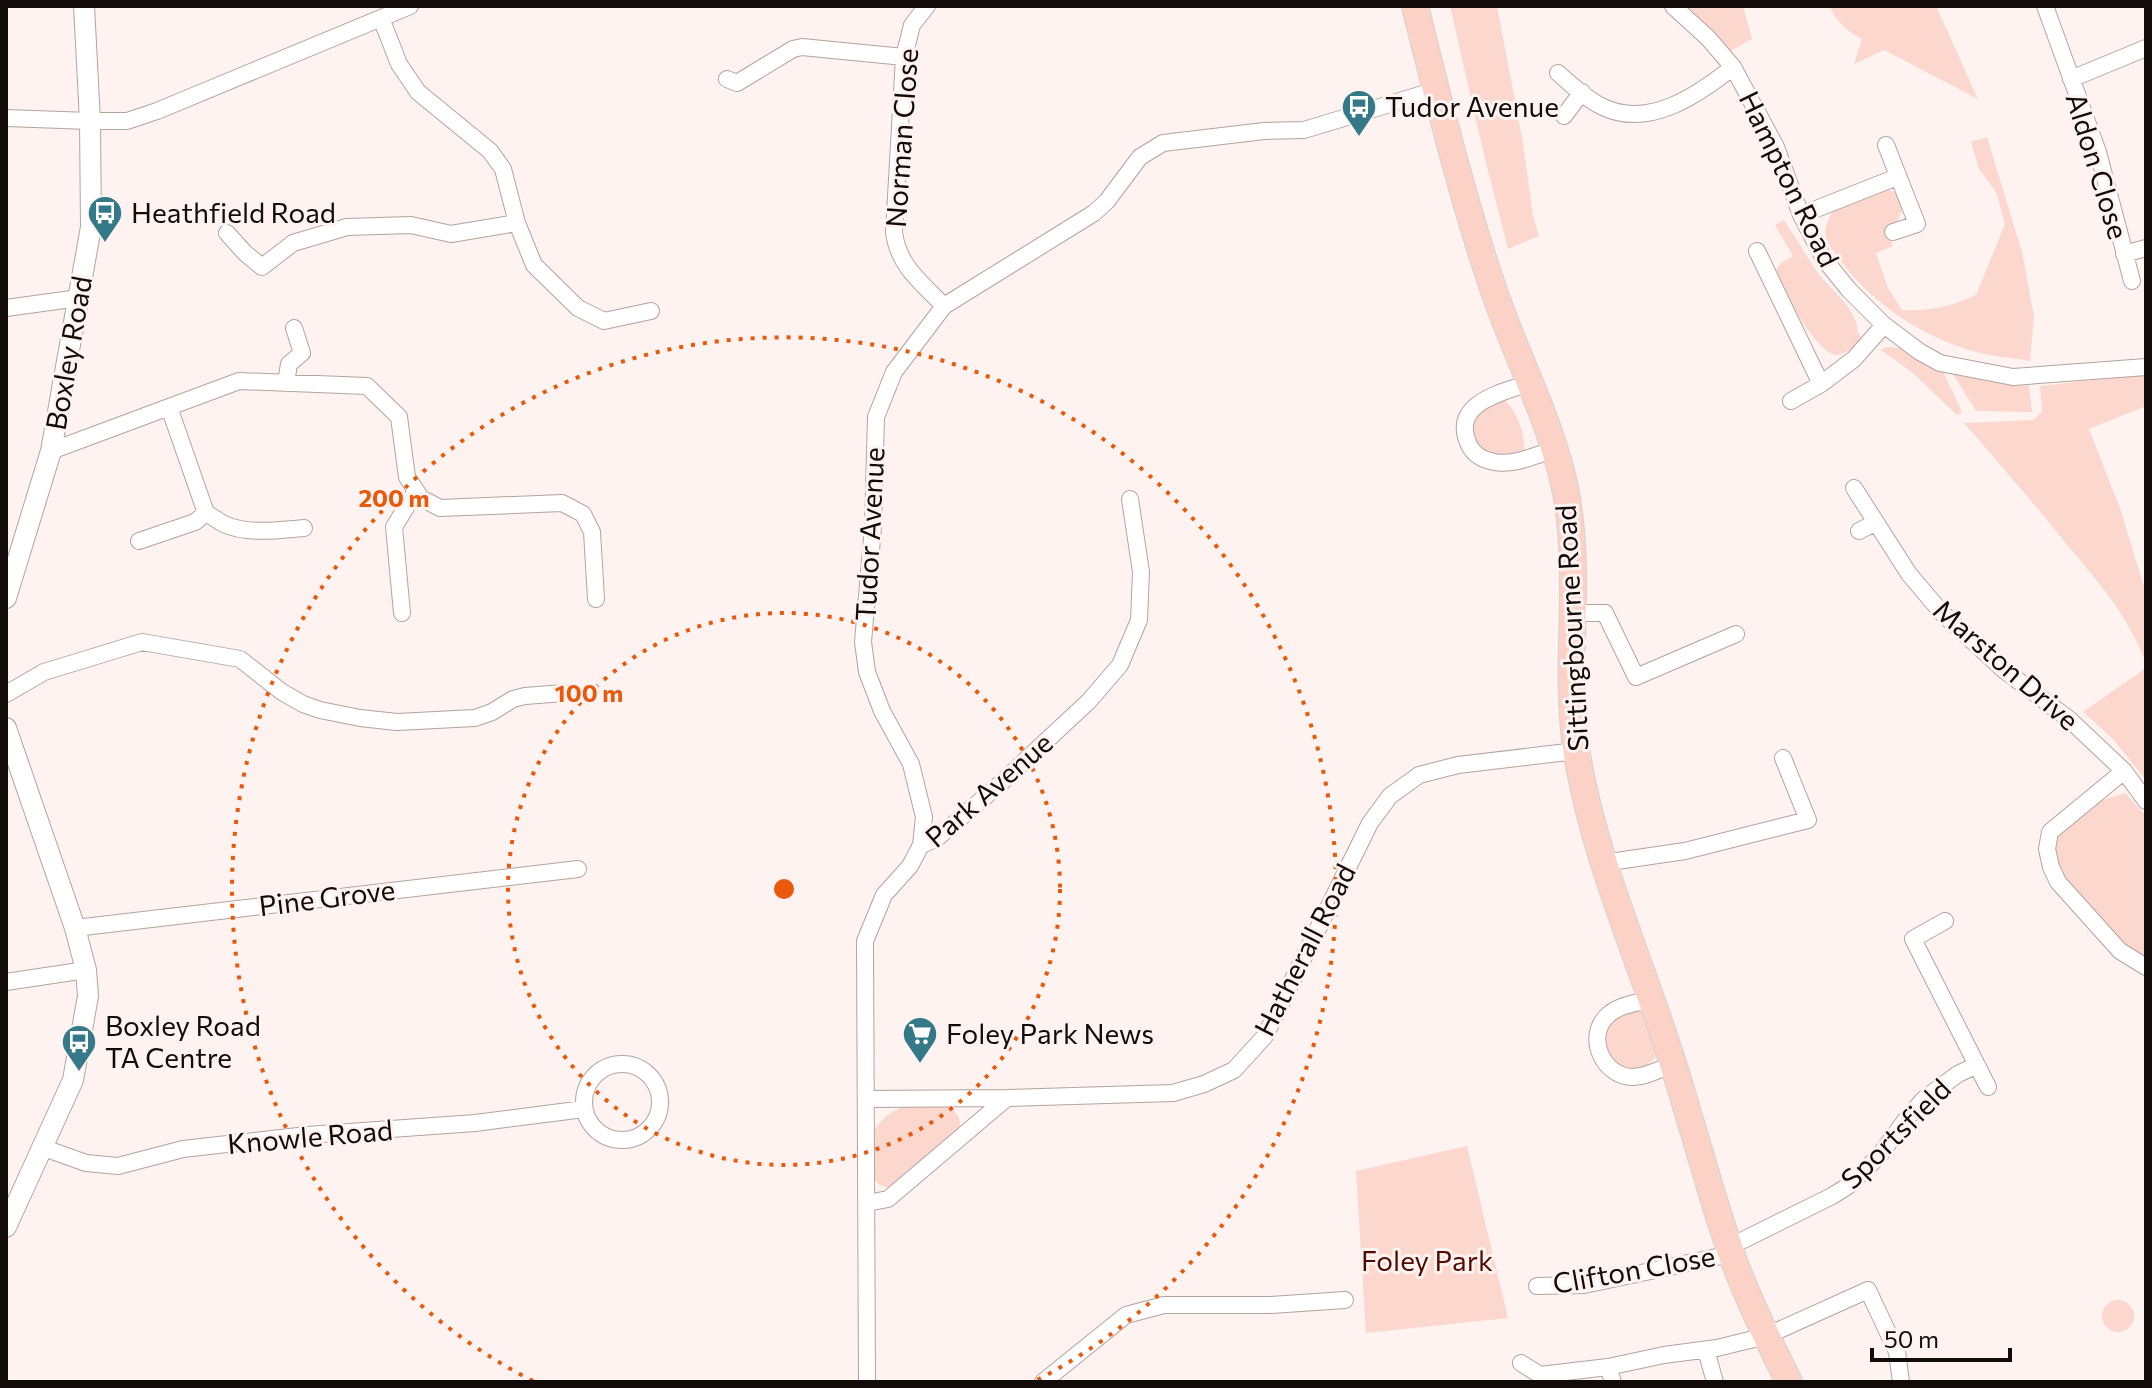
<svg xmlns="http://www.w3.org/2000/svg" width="2152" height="1388" viewBox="0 0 2152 1388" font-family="Commissioner,sans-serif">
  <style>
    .green { fill: #fbd7ce }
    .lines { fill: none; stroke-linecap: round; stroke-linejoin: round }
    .minor-casing { stroke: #b4a39f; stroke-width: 18 }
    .tertiary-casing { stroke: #b4a39f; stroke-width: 22 }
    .trunk-casing { stroke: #d4d3d3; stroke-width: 28 }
    .minor { stroke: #fff; stroke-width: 16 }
    .tertiary { stroke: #fff; stroke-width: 20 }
    .trunk { stroke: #fcd2c6; stroke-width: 26 }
    .ring { fill: none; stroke: #e8590c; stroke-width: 4; stroke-dasharray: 4 8 }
    .labels { text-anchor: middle; stroke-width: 6; stroke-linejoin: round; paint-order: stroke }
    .poi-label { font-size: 28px; fill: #110b0a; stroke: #fef3f0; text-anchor: start }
    .street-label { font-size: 28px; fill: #110b0a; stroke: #fef3f0 }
    .park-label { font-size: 28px; fill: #510900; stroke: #fef3f0 }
    .centre { fill: #e8590c; stroke: #fef3f0; stroke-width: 4 }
    .ring-label { font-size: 24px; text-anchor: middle; font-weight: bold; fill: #e8590c; stroke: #fef3f0; stroke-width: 6; stroke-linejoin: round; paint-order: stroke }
  </style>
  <rect width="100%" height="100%" fill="#fef3f0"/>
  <!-- green -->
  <path class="green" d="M1450,6H1497L1523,143L1533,216L1539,236L1508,249L1485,159Z
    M1673,6H1743L1752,39L1724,55Z
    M1830,6H1936L1978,99L1884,50L1854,64L1862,39C1849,33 1834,20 1830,6Z
    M1987,137L2022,252L2034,317L2030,361C2008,357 1984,356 1963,348C1918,333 1872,302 1843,264C1833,251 1820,238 1828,221C1830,215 1833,210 1839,207C1846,203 1854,201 1862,198C1870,194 1882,187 1891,191C1910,199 1902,222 1887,229L1893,246L1876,253L1888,288L1902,310C1929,311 1951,307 1976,295L2005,224L1996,192L1979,169L1971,142Z
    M1784,220L1819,275L1847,305L1856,321L1858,333L1862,338C1855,345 1846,355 1837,355C1819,356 1779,287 1776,271L1780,264L1793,256L1775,225Z
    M1886,347L1900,348L1942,369L1962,412L1957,415L1913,373L1881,350Z
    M1949,368L2029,386L2032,412L1976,411Z
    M2146,374V406L2089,429L2121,511L2146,594V663C2128,615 2097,580 2064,541C2032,501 1998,462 1964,423L2033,420L2042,412L2040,386Z
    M1506,398V402C1517,411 1526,437 1524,451C1517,453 1506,458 1499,457C1480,454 1463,431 1478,414C1484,406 1497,402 1506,398Z
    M2146,668V780L2113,739L2083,712Z
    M2125,793L2146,816V967L2058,882L2050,832L2102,800Z
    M1639,1011L1644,1014L1659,1054L1645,1067C1624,1071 1616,1065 1604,1049C1606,1024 1613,1013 1639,1011Z
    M949,1106C958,1114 963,1121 959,1132L891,1189L880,1185L872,1177L874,1130L886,1116L901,1107Z
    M1467,1146L1508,1318L1366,1333L1356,1171Z
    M2102 1316a16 16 0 1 1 32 0a16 16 0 1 1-32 0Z"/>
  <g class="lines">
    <defs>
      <path id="minor" d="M927,6L912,25L904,57L894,232C898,266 922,283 944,306
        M1673,6L1708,38L1733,67L1776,147L1801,215L1824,259L1849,290L1884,325L1920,352L1940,363L2013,377L2146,367
        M2045,6L2098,152L2132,281
        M1558,73C1572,85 1586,99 1603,107C1649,129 1698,95 1733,67
        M727,79L737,83L793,49L802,47L904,57
        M2071,79L2146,48
        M1564,116L1582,92
        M6,118L90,121H127L157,111L410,6
        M1886,145L1917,224L1893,232
        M1801,215L1897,177
        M517,223L534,265L578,308L604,321L651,311
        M227,233L245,253L262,267L293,243L347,227L411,225L451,234L517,223L503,169L490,151L418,92L399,64L381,18
        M1757,251L1821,384
        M2124,254L2146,248
        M6,308L79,298
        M286,383L289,364L302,353L294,328
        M1529,383C1501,393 1450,403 1469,445C1474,455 1483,460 1494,462C1513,466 1536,455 1555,449
        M1791,401L1821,384L1854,359L1884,325
        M51,451L239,381L367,386L399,417L407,477L421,498L440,508L562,503L583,514L592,532L596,599
        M1854,488L1909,574L1942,613L2004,670L2070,720L2124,771L2146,801
        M206,513C212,516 218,521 224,524C247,535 279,530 304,528
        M1859,531L1875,523
        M139,541L195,522L206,513L169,407
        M402,613L394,527L416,491
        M1573,613H1605L1636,677L1736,634
        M6,694L44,672L142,642L240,659L282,692L303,704L320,710L360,718L397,722L475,718L492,712L513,699L525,696L564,693
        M2124,771L2050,832L2047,849L2051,867L2058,882L2120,951L2146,967
        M921,845L924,817L911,764L882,711L867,672L863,642L873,527L876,417L894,372L944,306L1094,213L1107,201L1140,157L1163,143L1264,131L1304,130L1436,90
        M1603,863L1685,851L1808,820L1783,758
        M1945,921L1913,939L1988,1087
        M75,928L578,869
        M6,982L86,970
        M1652,999C1636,1003 1617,1005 1606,1017C1586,1038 1603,1076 1632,1077C1646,1077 1660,1069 1673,1064
        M584 1102a38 38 0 1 1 76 0a38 38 0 1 1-76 0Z
        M867,1099L1007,1098
        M41,1147L86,1163L118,1166L183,1149L307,1135L475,1123L584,1109
        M867,1203L888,1199L1007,1098L1173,1093L1204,1084L1234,1070L1265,1036L1370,823L1390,796L1419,775L1458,765L1576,751
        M1729,1247L1832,1196L1848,1186L1879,1156L1907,1118L1924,1099L1958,1074L1977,1065
        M1537,1286L1584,1285L1731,1254
        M1706,1350L1715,1382
        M1521,1363L1540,1375L1608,1367L1664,1355L1717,1348L1766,1336L1868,1290L1897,1352L1901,1382
        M1608,1367L1613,1382
        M867,1382L865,941L884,895L910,866L921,845L936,839L1001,783L1089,701L1120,665L1139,620L1141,572L1130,499
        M1043,1382L1126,1315L1164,1305H1271L1345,1300"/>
      <path id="tertiary" d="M6,598L51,451L91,227L90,121L84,6
        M6,728L75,928L86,970L88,996L73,1080L6,1227"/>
      <path id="trunk" d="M1415,6C1439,102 1462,198 1494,291C1516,356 1551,421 1565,488C1583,576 1563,666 1577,754C1593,852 1633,943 1664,1036C1688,1107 1706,1180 1730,1250C1746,1296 1768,1339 1789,1382"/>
    </defs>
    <!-- minor casing -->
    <use href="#minor" class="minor-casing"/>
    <!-- tertiary casing -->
    <use href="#tertiary" class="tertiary-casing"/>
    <!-- trunk casing -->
    <use href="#trunk" class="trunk-casing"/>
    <!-- minor -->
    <use href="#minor" class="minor"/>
    <!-- tertiary -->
    <use href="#tertiary" class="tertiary"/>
    <!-- trunk -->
    <use href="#trunk" class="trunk"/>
  </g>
  <!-- distance rings -->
  <g class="ring">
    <circle cx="784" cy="889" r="276"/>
    <path d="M533 1381A552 552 0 1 1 1035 1381"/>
  </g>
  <!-- icons -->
  <defs>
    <symbol id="bus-pin" viewBox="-11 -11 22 30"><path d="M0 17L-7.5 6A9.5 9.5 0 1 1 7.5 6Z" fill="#347988" stroke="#fef3f0"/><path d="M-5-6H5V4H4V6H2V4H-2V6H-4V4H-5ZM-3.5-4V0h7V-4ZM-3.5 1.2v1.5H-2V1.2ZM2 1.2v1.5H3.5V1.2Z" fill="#fff"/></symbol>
    <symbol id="supermarket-pin" viewBox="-11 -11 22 30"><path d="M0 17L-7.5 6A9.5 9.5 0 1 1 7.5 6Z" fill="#347988" stroke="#fef3f0"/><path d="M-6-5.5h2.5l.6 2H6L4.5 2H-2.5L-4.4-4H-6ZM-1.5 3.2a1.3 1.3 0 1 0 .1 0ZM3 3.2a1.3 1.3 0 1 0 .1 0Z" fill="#fff"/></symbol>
  </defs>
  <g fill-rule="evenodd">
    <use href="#bus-pin" x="1339" y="87" width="40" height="54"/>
    <use href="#bus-pin" x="85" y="193" width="40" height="54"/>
    <use href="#supermarket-pin" x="900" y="1014" width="40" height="54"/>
    <use href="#bus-pin" x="59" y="1022" width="40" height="54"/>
  </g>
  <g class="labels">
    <!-- poi labels -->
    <g class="poi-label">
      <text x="1385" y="117">Tudor Avenue</text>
      <text x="131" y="223">Heathfield Road</text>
      <text x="105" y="1036">Boxley Road<tspan x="105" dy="32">TA Centre</tspan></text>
      <text x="946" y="1044">Foley Park News</text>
    </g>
    <!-- street labels -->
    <g class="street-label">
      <text transform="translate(902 138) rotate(-86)" y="10">Norman Close</text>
      <text transform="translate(2097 166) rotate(73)" y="10">Aldon Close</text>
      <text transform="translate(1789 179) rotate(64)" y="10">Hampton Road</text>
      <text transform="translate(69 353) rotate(-80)" y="10">Boxley Road</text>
      <text transform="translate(870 534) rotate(-87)" y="10">Tudor Avenue</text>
      <text transform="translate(1572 628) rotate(-93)" y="10">Sittingbourne Road</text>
      <text transform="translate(2006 665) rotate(41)" y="10">Marston Drive</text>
      <text transform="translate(989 790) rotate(-41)" y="10">Park Avenue</text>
      <text transform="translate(327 898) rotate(-7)" y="10">Pine Grove</text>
      <text transform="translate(1305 950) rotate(-63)" y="10">Hatherall Road</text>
      <text transform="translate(1896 1134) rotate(-45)" y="10">Sportsfield</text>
      <text transform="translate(310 1137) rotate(-5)" y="10">Knowle Road</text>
      <text transform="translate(1634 1270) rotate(-10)" y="10">Clifton Close</text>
    </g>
    <!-- park labels -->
    <g class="park-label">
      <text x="1427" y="1271">Foley Park</text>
    </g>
  </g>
  <circle cx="784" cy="889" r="12" class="centre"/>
  <g class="ring-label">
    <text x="394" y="507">200 m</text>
    <text x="589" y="702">100 m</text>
  </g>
  <!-- border -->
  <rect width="2152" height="1388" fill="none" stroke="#110b0a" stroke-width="16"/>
  <!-- scale -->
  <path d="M1872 1348v12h138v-12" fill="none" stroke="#110b0a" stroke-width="4"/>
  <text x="1884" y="1348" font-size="24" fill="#110b0a" stroke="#fef3f0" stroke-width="6" paint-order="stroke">50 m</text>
</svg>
